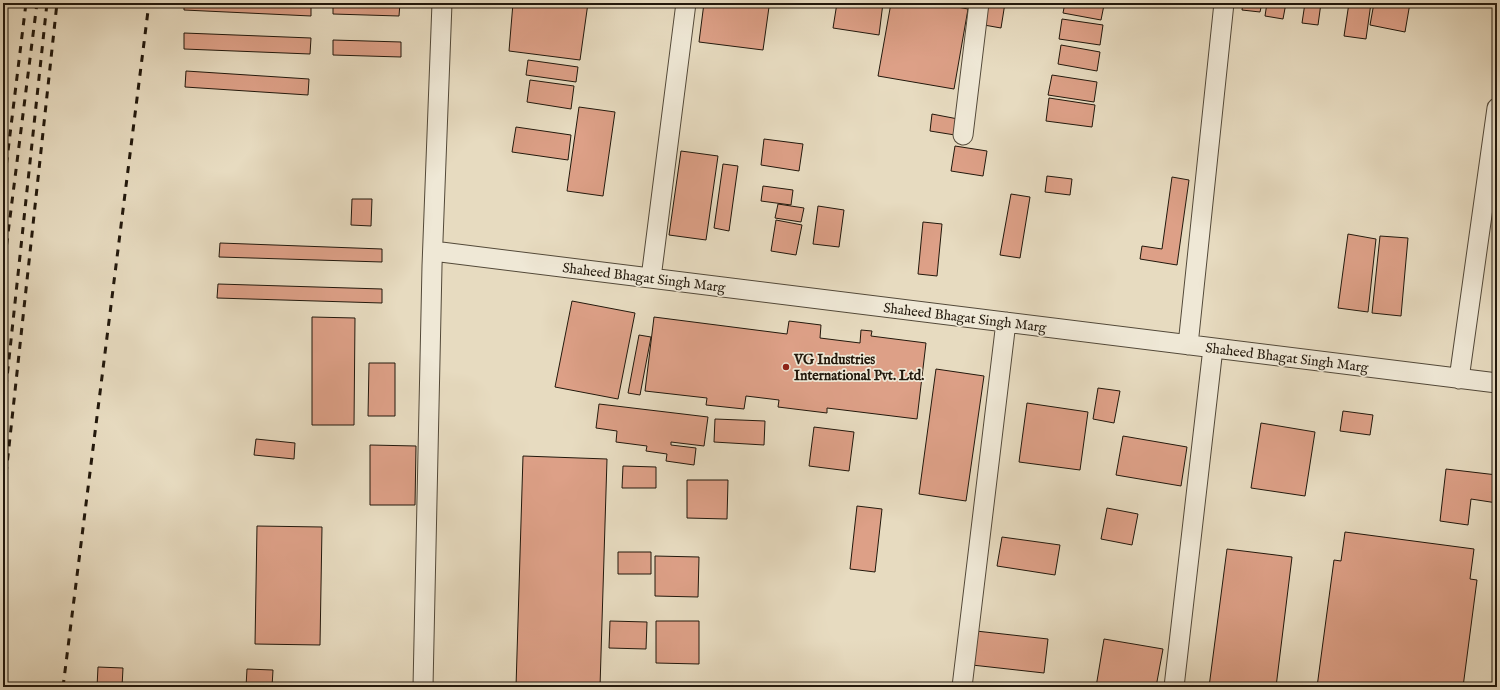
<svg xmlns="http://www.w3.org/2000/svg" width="1500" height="690" viewBox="0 0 1500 690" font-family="'IM FELL English',serif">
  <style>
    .building { fill: #dda087; stroke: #22180c }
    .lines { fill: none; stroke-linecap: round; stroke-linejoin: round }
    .minor-casing { stroke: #534939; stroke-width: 21 }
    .minor { stroke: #efe8d6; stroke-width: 19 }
    .rail { stroke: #22180c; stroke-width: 3; stroke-dasharray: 7 7; stroke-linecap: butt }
    .poi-dot { fill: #8f2418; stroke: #efe8d6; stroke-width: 1.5 }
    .labels { text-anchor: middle; stroke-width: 3.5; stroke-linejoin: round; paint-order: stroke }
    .street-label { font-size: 14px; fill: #22180c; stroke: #efe8d6 }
    .poi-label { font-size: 14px; font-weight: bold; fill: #22180c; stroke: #efe8d6; text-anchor: start }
  </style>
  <rect width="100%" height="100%" fill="#e7dbc0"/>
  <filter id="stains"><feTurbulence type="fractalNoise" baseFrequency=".005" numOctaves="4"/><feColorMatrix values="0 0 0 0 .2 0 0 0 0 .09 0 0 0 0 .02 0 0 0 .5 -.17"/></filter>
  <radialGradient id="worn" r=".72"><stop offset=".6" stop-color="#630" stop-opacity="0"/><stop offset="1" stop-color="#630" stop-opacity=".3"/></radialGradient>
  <!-- building -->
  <path class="building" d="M184,3H311V16L184,10Z
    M333,3H400L399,16L333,14Z
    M513,3H588L580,60L509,51Z
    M704,3H743L769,7L763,50L699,42Z
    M837,3H883L879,35L833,28Z
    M891,3H936L968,9L954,89L878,76Z
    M987,3H1005L1001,28L984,25Z
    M1065,3H1090L1104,5L1101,20L1063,13Z
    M1243,3H1262L1260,12L1242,10Z
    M1267,3H1286L1283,19L1265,16Z
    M1305,3H1321L1318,25L1302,23Z
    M1349,3H1371L1366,39L1344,36Z
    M1374,3H1410L1405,32L1370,25Z
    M1062,19L1103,25L1100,45L1059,39Z
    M184,33L311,38L310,54L184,49Z
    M333,40L401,42V57L333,55Z
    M1061,45L1100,52L1097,71L1058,64Z
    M528,60L578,67L576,82L526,75Z
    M186,71L309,79L308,95L185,87Z
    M1052,75L1097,82L1094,102L1048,95Z
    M530,80L574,86L571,109L527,102Z
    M1049,98L1095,105L1092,127L1046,121Z
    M579,107L615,112L603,196L567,191Z
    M932,114L958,119L955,135L930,131Z
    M516,127L571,135L568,160L512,152Z
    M764,139L803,144L799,171L761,165Z
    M955,146L987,151L983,176L951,171Z
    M681,151L718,156L706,240L669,235Z
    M723,164L738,166L729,231L714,228Z
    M1047,176L1072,179L1070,195L1045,192Z
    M1172,177L1189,180L1177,265L1140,259L1142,246L1162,249Z
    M763,186L793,190L791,205L761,201Z
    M1011,194L1030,197L1020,258L1000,255Z
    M352,199H372L371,226L351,225Z
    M778,204L804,208L801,222L775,218Z
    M818,206L844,210L839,247L813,244Z
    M776,220L802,225L796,255L771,251Z
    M923,222L942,224L937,276L918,274Z
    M1348,234L1376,239L1368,312L1338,308Z
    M1380,236L1408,238L1401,316L1372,313Z
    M220,243L382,249V262L219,257Z
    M218,284L382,289V303L217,298Z
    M572,301L635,313L618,399L555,387Z
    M312,317L355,318L354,425H312Z
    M654,317L787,334L789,321L821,325L820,338L860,343L861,330L872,331L871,336L926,343L917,419L827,408V413L778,407L779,400L746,396L744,409L706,405L707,398L645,391Z
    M639,335L651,337L640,395L628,393Z
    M369,363H395V416H368Z
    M936,369L984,376L966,501L919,494Z
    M1098,388L1120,391L1114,423L1093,419Z
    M1027,403L1088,412L1080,470L1019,462Z
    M599,404L708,417L704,446L671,442V445L696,448L694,465L666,461L667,454L646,451L647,446L616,442L617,431L596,428Z
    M1343,411L1373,415L1370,435L1340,431Z
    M715,419L765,421L764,445L714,442Z
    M1261,423L1315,432L1305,496L1251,488Z
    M814,427L854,432L849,471L809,466Z
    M1123,436L1187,447L1181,486L1116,475Z
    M256,439L295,443L294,459L254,455Z
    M370,445L416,446L415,505H370Z
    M523,456L607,459L600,687H516Z
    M623,466L656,467V488H622Z
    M1446,469L1497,475V503L1471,499L1468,525L1440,521Z
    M687,480H728L727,519L687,518Z
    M857,506L882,509L875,572L850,569Z
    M1107,508L1138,514L1132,545L1101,539Z
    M257,526L322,527L320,645L255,644Z
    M1345,532L1474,549L1470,579L1477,580L1463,687H1317L1334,560L1341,561Z
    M1002,537L1060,545L1055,575L997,566Z
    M1227,549L1292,557L1276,687H1209Z
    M618,552H651V574H618Z
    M655,556L699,557L698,597L655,596Z
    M610,621L647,622L646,649L609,648Z
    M656,621H699V664L656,663Z
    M976,631L1048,639L1044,673L972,665Z
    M1104,639L1163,649L1156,687H1096Z
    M98,667L123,668L122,687H97Z
    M247,669L273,670L272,687H246Z
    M620,683L648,687H619Z"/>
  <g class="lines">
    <defs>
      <path id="minor" d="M963,135L979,3
        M433,251L1497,383
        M651,278L686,3
        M1188,345L1224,3
        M1459,379L1497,108
        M423,687L432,266L442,3
        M962,687L1006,322
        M1174,687L1213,348"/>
    </defs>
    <!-- minor casing -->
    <use href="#minor" class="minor-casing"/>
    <!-- minor -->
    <use href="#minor" class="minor"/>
    <!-- rail -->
    <path class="rail" d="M3,192L26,3
      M3,273L37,3
      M3,415L47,3
      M3,502L57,3
      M63,687L149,3"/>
  </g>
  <!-- markers -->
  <circle class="poi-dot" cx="786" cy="367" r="4"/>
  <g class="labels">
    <!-- street labels -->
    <g class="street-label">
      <text transform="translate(644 277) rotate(7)" y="5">Shaheed Bhagat Singh Marg</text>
      <text transform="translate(965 317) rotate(7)" y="5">Shaheed Bhagat Singh Marg</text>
      <text transform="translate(1287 357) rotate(7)" y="5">Shaheed Bhagat Singh Marg</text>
    </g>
    <!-- poi labels -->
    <g class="poi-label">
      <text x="794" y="364">VG Industries<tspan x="794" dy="16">International Pvt. Ltd.</tspan></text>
    </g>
  </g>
  <!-- margin -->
  <rect width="1500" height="690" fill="none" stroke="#e7dbc0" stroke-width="16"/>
  <rect x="4" y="4" width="1492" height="682" fill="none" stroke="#22180c" stroke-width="2"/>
  <rect x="8" y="8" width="1484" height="674" fill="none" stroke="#22180c"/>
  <rect width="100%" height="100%" filter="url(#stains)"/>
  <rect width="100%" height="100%" fill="url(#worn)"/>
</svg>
